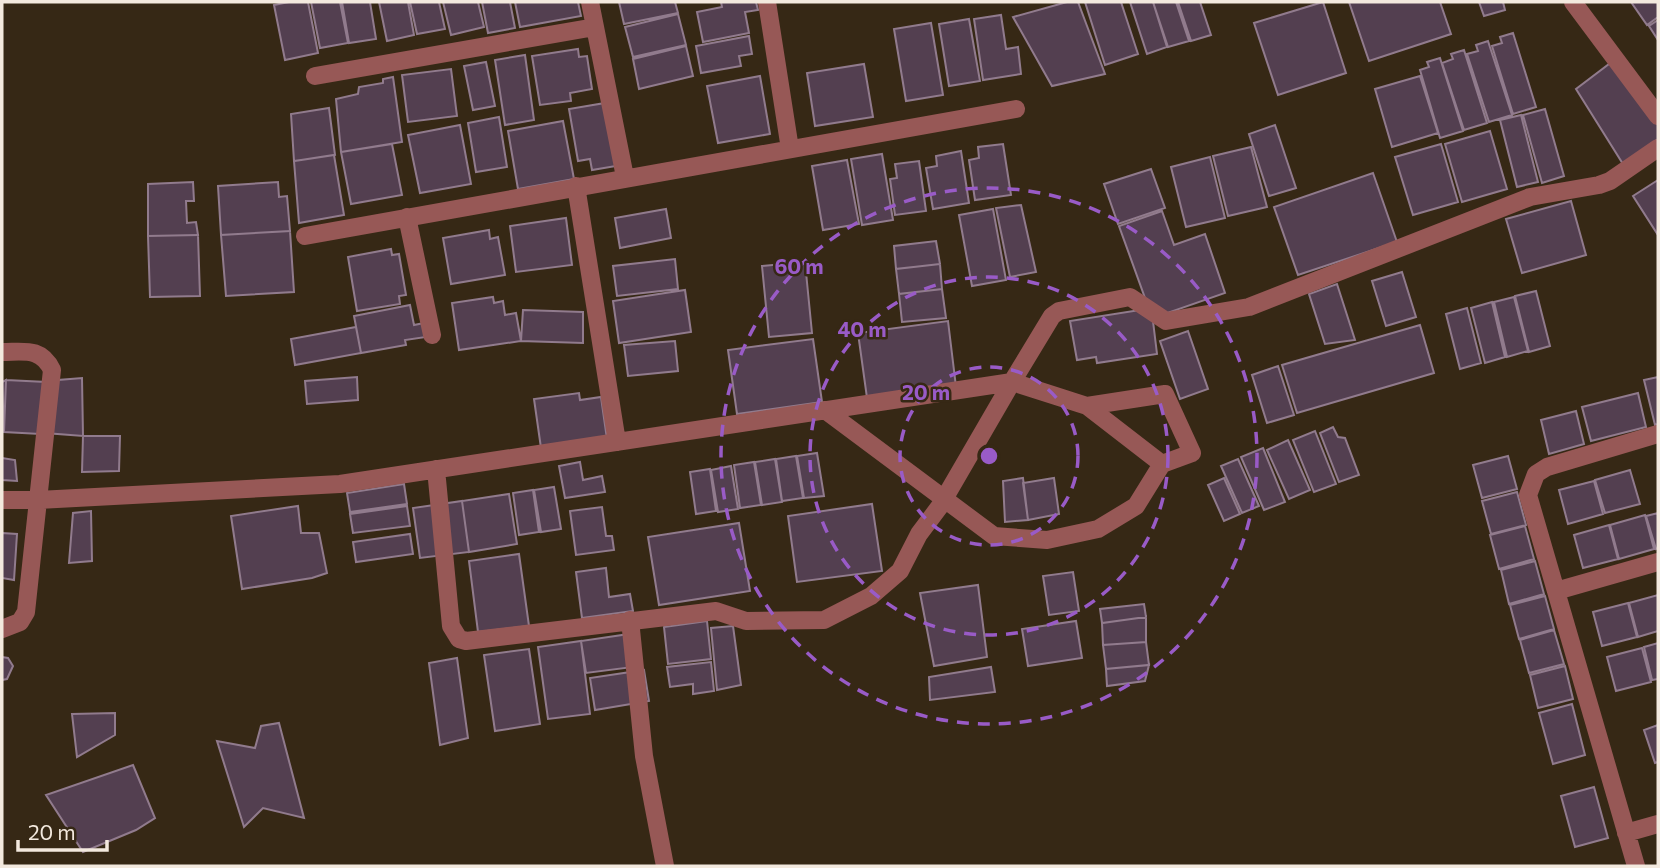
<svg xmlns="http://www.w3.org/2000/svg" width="1660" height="868" viewBox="0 0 1660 868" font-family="Commissioner,sans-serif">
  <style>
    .building { fill: #533f50; stroke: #917b8d; stroke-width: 2 }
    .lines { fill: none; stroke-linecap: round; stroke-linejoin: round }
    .street { stroke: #975856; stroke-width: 18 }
    .ring { fill: none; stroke: #995bc7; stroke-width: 3.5; stroke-dasharray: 12 9 }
    .centre { fill: #995bc7; stroke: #362815; stroke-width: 3.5 }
    .ring-label { font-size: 21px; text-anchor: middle; font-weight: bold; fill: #995bc7; stroke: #362815; stroke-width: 5; stroke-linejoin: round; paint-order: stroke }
  </style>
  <rect width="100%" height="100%" fill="#362815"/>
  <!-- building -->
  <path class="building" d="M289,2H308L318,53L285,60L274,5Z
    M311,2H340L348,43L320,48Z
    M342,2H370L376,39L349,43Z
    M379,2H408L414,35L387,41Z
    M410,2H439L445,29L417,34Z
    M443,2H478L484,27L451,35Z
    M482,2H510L515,28L488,33Z
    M515,2H578L581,16L520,27Z
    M619,2H675L678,13L624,24Z
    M721,2H756L758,10L745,12L749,33L703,42L697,12L722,7Z
    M1067,2H1078L1105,74L1052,86L1013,17Z
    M1085,2H1121L1138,54L1105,65Z
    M1130,2H1153L1167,47L1147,54Z
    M1153,2H1176L1189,41L1168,47Z
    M1178,2H1200L1211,35L1191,41Z
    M1323,2L1346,73L1278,95L1254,23Z
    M1349,2H1440L1451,34L1369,61Z
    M1479,2H1503L1505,10L1484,16Z
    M1631,2H1658V17L1647,25Z
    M678,14L686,45L633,57L625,27Z
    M1001,15L1006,49L1018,47L1021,74L983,80L974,19Z
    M969,19L980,81L949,86L939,24Z
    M1658,20V40L1649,26Z
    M931,23L943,95L906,101L894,29Z
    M1513,33L1536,107L1513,114L1492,46L1502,43L1500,37Z
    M749,36L752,54L739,56L741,66L701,73L696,46Z
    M1488,41L1512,115L1489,122L1467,54L1478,51L1476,45Z
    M686,46L693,76L639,89L633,59Z
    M578,49L579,57L587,56L592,89L570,93L571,101L540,105L532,56Z
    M1464,50L1487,123L1464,130L1442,63L1453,59L1451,54Z
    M525,55L534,120L505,125L495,60Z
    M1440,58L1463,131L1440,138L1420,70L1429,67L1427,62Z
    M1613,61L1658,124V139L1623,164L1576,89Z
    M486,62L495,106L473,110L464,66Z
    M864,64L873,117L815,126L807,73Z
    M451,69L457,116L408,122L402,75Z
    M760,76L770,134L718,143L707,86Z
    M1420,76L1438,133L1392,147L1375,89Z
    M393,77L402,142L341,152L336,99L358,94L359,87L383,83V79Z
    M605,103L616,166L592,170L590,159L578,161L569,109Z
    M329,108L335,155L294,161L291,114Z
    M1545,109L1564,176L1542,183L1523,115Z
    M1521,115L1538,182L1517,187L1500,120Z
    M499,117L507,167L476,172L468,123Z
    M563,121L574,179L518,189L508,131Z
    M460,125L471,184L420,193L408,135Z
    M1275,125L1296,188L1269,196L1249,134Z
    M1490,131L1507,189L1462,202L1445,144Z
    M392,144L402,195L351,204L341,152Z
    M1003,144L1011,195L975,200L969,160L979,158L978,147Z
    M1441,144L1458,202L1413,215L1395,157Z
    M1251,147L1267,207L1228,216L1213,156Z
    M961,151L969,203L933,209L926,168L937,166L936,156Z
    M882,154L893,220L862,225L851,159Z
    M334,155L344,215L299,223L294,161Z
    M1210,157L1225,218L1186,227L1171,167Z
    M847,160L859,224L823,230L812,166Z
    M919,161L926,211L895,215L890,179L897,178L895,164Z
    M1151,169L1165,208L1118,224L1104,184Z
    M1373,173L1397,242L1298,275L1274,207Z
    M1658,180V235L1633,196Z
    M193,182L194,201H186L187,223L196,222L198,235L148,236V184Z
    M278,182L279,197L287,196L290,231L221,235L218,186Z
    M1571,201L1586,255L1522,273L1506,219Z
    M1021,205L1036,272L1010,277L996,208Z
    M666,209L671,238L620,248L615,218Z
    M993,209L1006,280L972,286L959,215Z
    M1162,211L1174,245L1205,234L1225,293L1159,316L1149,309L1119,226Z
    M566,218L572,265L516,272L510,226Z
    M489,230L490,239L498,237L505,275L451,284L443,238Z
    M290,231L294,292L226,296L221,235Z
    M198,235L200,296L150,297L148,236Z
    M936,241L940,264L896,269L894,246Z
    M391,249L392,255L399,254L406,295L399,296L400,304L357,311L348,257Z
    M675,259L678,289L617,296L613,266Z
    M805,262L812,333L769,337L762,266Z
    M940,264L942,289L899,294L896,269Z
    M1402,272L1416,317L1386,326L1372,281Z
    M1337,284L1355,340L1325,344L1309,294Z
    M942,289L946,318L902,322L899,294Z
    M685,290L691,332L619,343L613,301Z
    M1536,291L1550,346L1529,352L1515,296Z
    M493,297L494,303L503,301L505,315L516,313L521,341L459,350L452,303Z
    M1514,297L1528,351L1507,357L1494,302Z
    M1492,302L1505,357L1485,363L1471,308Z
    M410,305L414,325L424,323L426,337L405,340L406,345L361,353L354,316Z
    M1467,308L1481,363L1460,369L1446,314Z
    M1146,309L1152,313L1157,354L1097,363L1096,357L1077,360L1070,321Z
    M523,310L583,312V343L521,341Z
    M948,321L956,387L867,398L858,333Z
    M1420,325L1434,373L1297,413L1282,365Z
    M356,327L361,353L295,365L291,339Z
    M1188,331L1208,389L1180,399L1160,341Z
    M813,339L822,402L737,414L728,350Z
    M675,341L678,371L628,376L624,345Z
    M1278,366L1294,415L1267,423L1252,375Z
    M357,377L358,400L307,404L305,381Z
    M1658,377V424L1655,425L1644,380Z
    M82,378L83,436L45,433L58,380Z
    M6,380L46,382L40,434L4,432Z
    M6,380L4,432L2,382Z
    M579,393L580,400L601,397L607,439L541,448L534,399Z
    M1638,393L1646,427L1591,441L1582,407Z
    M1576,411L1584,444L1549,454L1541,420Z
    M1333,427L1338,437L1345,438L1359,475L1339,482L1320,433Z
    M1315,431L1336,484L1314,492L1293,440Z
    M83,436H120L119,471L82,472Z
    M1288,440L1310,490L1289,499L1267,450Z
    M1263,448L1285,502L1264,510L1241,457Z
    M817,453L824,496L804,498L797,456Z
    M796,456L803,498L782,501L776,459Z
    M1508,456L1517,489L1482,498L1473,465Z
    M2,458L15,460L17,481L2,480Z
    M775,459L782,502L762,505L755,462Z
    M1238,459L1259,506L1242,513L1221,466Z
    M580,462L583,480L602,476L605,492L565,498L559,466Z
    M754,462L761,505L740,508L734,465Z
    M731,466L738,509L718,512L711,470Z
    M710,469L716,511L696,514L690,472Z
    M1630,470L1640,504L1605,513L1595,480Z
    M1023,478L1028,520L1005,522L1003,481Z
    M1054,478L1059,514L1028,520L1023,483Z
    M1224,478L1240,514L1224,521L1208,485Z
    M1594,481L1603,514L1568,524L1559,490Z
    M404,484L407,504L350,512L347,493Z
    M554,487L561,529L541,532L534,490Z
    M533,490L539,532L519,535L513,493Z
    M1517,492L1526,525L1491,534L1482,501Z
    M509,494L517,544L469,552L462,501Z
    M462,501L469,552L420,558L413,508Z
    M872,504L882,571L797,582L788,516Z
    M298,506L301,533H319L327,573L312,578L242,589L231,516Z
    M407,506L410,526L353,533L350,514Z
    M602,507L606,536H612L614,550L576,555L570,511Z
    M91,511L92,561L69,563L73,513Z
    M1658,513V548L1656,549L1646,516Z
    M1645,515L1654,549L1619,559L1610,525Z
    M739,523L750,591L659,605L648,537Z
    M1609,525L1618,559L1583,568L1574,535Z
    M1525,526L1534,559L1499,569L1490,535Z
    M2,533L17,534L14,580L2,578Z
    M410,534L413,554L356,562L353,542Z
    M519,554L529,626L478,632L469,561Z
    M1535,561L1544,594L1509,604L1501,570Z
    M606,568L609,597L630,594L633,611L582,618L576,572Z
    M1073,572L1079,611L1049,615L1043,576Z
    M978,585L987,657L934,666L920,593Z
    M1658,595V631L1638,637L1629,603Z
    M1545,596L1554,629L1519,639L1510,605Z
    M1628,603L1637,637L1602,646L1593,612Z
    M1144,604L1146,617L1102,623L1100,609Z
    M1146,617V642L1103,645L1102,623Z
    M707,621L711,659L668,664L664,627Z
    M1076,621L1082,658L1028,666L1022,629Z
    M733,626L741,685L717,690L711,628Z
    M1554,630L1564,664L1529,673L1520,640Z
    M636,633L641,666L586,673L581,641Z
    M581,641L590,714L548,719L538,647Z
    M1146,642L1149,665L1106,669L1103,645Z
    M1658,643V679L1652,680L1644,647Z
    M1642,648L1651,682L1616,691L1607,657Z
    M529,649L540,724L495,731L484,655Z
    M2,657L8,658L13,666L7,679L2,680Z
    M457,658L468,738L440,745L429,663Z
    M711,662L714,691L693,694V684L670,687L667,667Z
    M1149,665L1145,681L1107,686L1106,669Z
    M1565,666L1573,699L1538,708L1530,675Z
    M991,667L995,692L930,700L929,677Z
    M644,670L649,701L595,710L590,678Z
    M1572,704L1585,755L1553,764L1539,713Z
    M115,713V735L77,757L72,714Z
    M279,723L304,818L263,808L244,827L217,741L255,748L261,726Z
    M1658,725V762L1655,763L1644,730Z
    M133,765L155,818L136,830L83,852L46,795Z
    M1594,787L1608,838L1575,847L1561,796Z"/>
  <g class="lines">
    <!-- street -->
    <path class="street" d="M590,2L625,177
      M767,2L790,149
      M1573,2L1658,116
      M315,76L595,27
      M576,186L617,442
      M407,217L432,335
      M305,236L1016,109
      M2,352C24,352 41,347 52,370L26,612L20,622L2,629
      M825,410L994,536L1047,540L1098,529L1136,506L1162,464
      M436,469L451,626L459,639L466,641L716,611L746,621L824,620L871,596L900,571L919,534L940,506L1012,382L1087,406L1165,394L1192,453L1162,464L1087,406
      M2,500H38L340,484L1012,382L1052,316L1059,311L1130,297L1166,321L1249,307L1530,197L1599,185L1610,181L1658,148
      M1556,591L1658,562
      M630,620L644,756L665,866
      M1626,833L1658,824
      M1636,866L1528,495L1536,474L1547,467L1658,434"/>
  </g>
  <!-- distance rings -->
  <g class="ring">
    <circle cx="989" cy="456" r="89"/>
    <circle cx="989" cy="456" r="179"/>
    <circle cx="989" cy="456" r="268"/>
  </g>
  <circle cx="989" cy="456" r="10" class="centre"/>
  <g class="ring-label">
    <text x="799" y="274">60 m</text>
    <text x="862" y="337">40 m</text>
    <text x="926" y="400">20 m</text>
  </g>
  <!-- border -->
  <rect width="1660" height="868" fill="none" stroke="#f3e9de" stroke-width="7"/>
  <!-- scale -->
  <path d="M18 840v10h89v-10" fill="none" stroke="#f3e9de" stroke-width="3.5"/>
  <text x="28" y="840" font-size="21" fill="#f3e9de" stroke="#362815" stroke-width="5" paint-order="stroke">20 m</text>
</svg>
